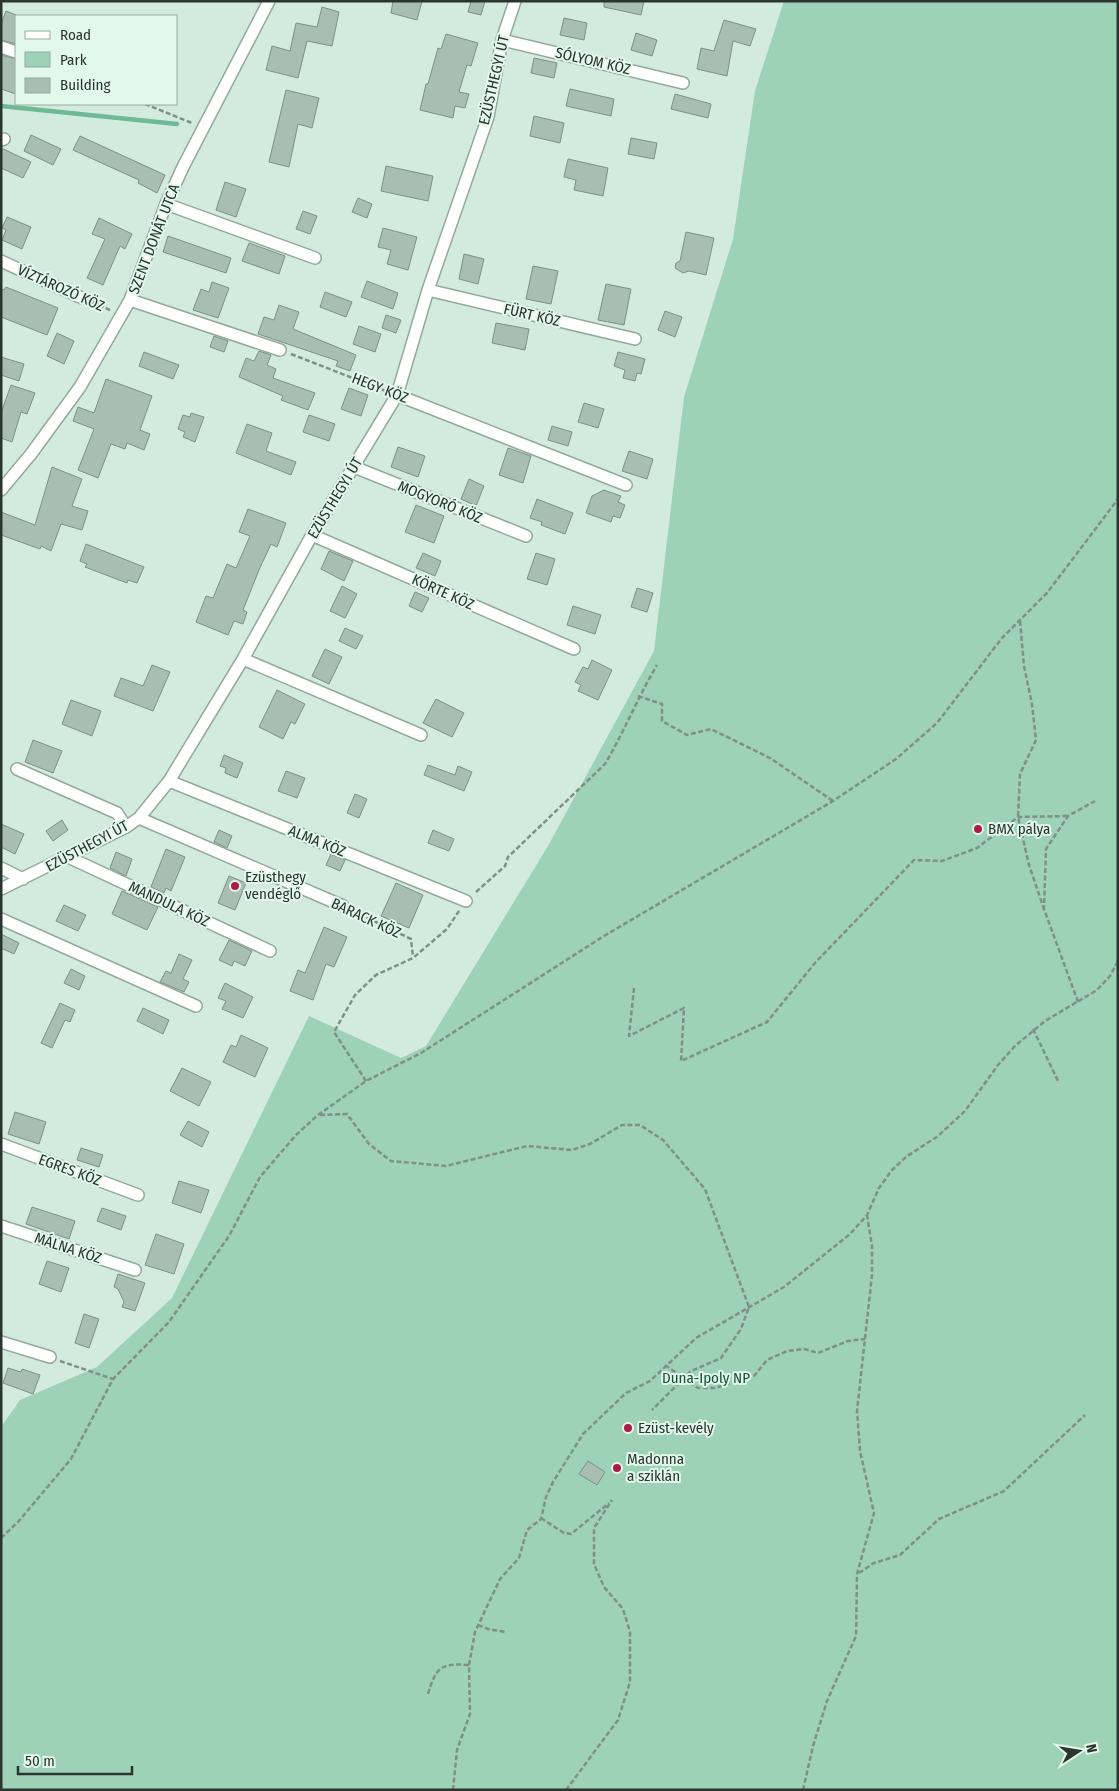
<svg xmlns="http://www.w3.org/2000/svg" width="1119" height="1791" viewBox="0 0 1119 1791" font-family="'Fira Sans Condensed',sans-serif">
  <style>
    .green { fill: #9dd2b6 }
    .lines { fill: none; stroke-linecap: round; stroke-linejoin: round }
    .stream { stroke: #6dba95; stroke-width: 4.5 }
    .building { fill: #a7beb1; stroke: #7b9185 }
    .minor-casing { stroke: #93a99d; stroke-width: 14 }
    .path { stroke: #7f9087; stroke-width: 2.5; stroke-dasharray: 5 2.5; stroke-linecap: butt }
    .minor { stroke: #fff; stroke-width: 11 }
    .poi-dot { fill: #ae1b46; stroke: #e1f8eb; stroke-width: 2 }
    .labels { text-anchor: middle; stroke-width: 4; stroke-linejoin: round; paint-order: stroke }
    .street-label { font-size: 15px; fill: #2b342f; stroke: #e1f8eb }
    .poi-label { font-size: 15px; fill: #2b342f; stroke: #e1f8eb; text-anchor: start }
    .park-label { font-size: 15px; fill: #155138; stroke: #e1f8eb }
  </style>
  <rect width="100%" height="100%" fill="#d3ebde"/>
  <!-- green -->
  <path class="green" d="M784,1H1118V1790H1V1427L20,1400L97,1367L172,1298L309,1016L401,1058L426,1046L548,846L654,651L684,397L733,239L755,91Z"/>
  <g class="lines">
    <!-- stream -->
    <path class="stream" d="M1,106L177,124"/>
  </g>
  <!-- building -->
  <path class="building" d="M393,1H422L417,20L391,13Z
    M471,1H485L481,15L468,12Z
    M604,1H644L641,15L604,7Z
    M322,7L339,12L332,46L307,41L298,78L266,70L272,46L290,51L296,23L317,27Z
    M6,11L16,15V44L1,40V24Z
    M564,18L587,23L584,40L560,35Z
    M724,20L756,29L750,46L733,41L727,76L697,69L701,48L714,51Z
    M636,33L657,40L652,56L631,50Z
    M446,34L478,43L471,66L467,65L459,92L469,94L465,108L455,106L453,118L420,110L426,84H428L438,48L441,49Z
    M1,55L16,59V94L1,89Z
    M534,58L557,63L554,78L531,73Z
    M570,89L614,99L611,116L566,106Z
    M286,90L319,98L312,128L298,124L289,167L269,162Z
    M675,94L711,104L708,118L671,109Z
    M534,116L564,123L560,143L530,136Z
    M31,135L61,149L53,165L24,151Z
    M80,136L165,175L157,193L138,183L139,180L73,150Z
    M631,138L657,143L654,159L628,154Z
    M1,148L31,162L23,178L1,168Z
    M568,159L608,168L603,196L574,190L576,180L564,177Z
    M386,166L433,176L428,201L381,191Z
    M225,182L246,189L236,217L216,210Z
    M358,198L372,204L367,218L352,212Z
    M303,211L317,216L310,234L296,229Z
    M7,217L31,227L22,249L2,240L6,230L2,228Z
    M99,218L132,234L125,249L120,246L103,285L87,278L105,239L92,234Z
    M383,228L417,237L408,270L387,264L391,250L378,247Z
    M686,232L714,238L706,275L689,271L683,273L675,268L676,263L680,261Z
    M168,236L231,258L226,273L163,252Z
    M249,243L285,256L279,274L242,261Z
    M464,254L484,259L478,284L459,279Z
    M533,266L558,271L551,304L526,299Z
    M367,281L398,293L393,309L361,297Z
    M212,282L229,288L218,318L193,310L201,289L209,292Z
    M606,284L631,289L624,325L598,320Z
    M6,287L58,308L47,335L1,317V289L4,290Z
    M325,292L352,302L346,317L320,307Z
    M279,305L299,312L293,329L356,355L350,371L336,366L338,361L258,334L264,317L274,320Z
    M665,311L682,317L675,337L658,330Z
    M386,315L401,320L396,333L382,328Z
    M496,323L529,329L525,350L492,343Z
    M359,326L381,334L375,352L353,344Z
    M57,333L74,341L64,364L47,356Z
    M214,336L228,341L224,352L210,347Z
    M259,351L271,355L267,365L276,369L273,378L315,393L308,410L281,400L283,396L239,377L246,358L254,361Z
    M144,352L179,365L173,379L139,366Z
    M618,352L645,359L641,374L637,373L635,381L623,378L625,370L614,366Z
    M1,357L24,364L19,381L1,375Z
    M106,379L152,396L140,430L150,434L144,450L127,443L125,449L111,444L98,478L78,470L94,429L73,421L78,407L94,413Z
    M11,385L35,393L27,414L21,412L12,442L1,438V413Z
    M349,388L368,395L361,416L341,409Z
    M584,403L604,409L598,428L578,422Z
    M191,413L204,417L195,442L183,437L185,432L178,429L183,415L190,417Z
    M309,415L335,424L329,441L303,432Z
    M247,424L272,433L266,451L296,462L291,475L236,453Z
    M552,426L572,432L568,446L548,440Z
    M398,447L425,456L418,477L391,467Z
    M508,448L531,456L523,483L499,475Z
    M629,451L653,459L647,479L622,471Z
    M52,467L82,479L72,506L88,511L82,530L61,524L51,551L41,546L40,549L1,535V512L35,525Z
    M469,479L484,486L476,506L461,499Z
    M604,490L621,496L618,502L625,505L620,518L613,516L611,522L586,513L592,496Z
    M537,499L573,513L565,534L541,525L542,522L530,518Z
    M416,505L444,516L434,543L405,532Z
    M248,509L286,523L277,547L271,544L259,570L243,610L247,612L243,624L234,621L228,635L196,622L206,596L213,598L227,564L236,568L250,536L239,532Z
    M86,544L144,567L137,583L128,580L127,583L85,567L87,564L80,561Z
    M329,551L353,561L344,581L321,569Z
    M423,553L441,561L435,576L416,568Z
    M536,553L555,559L547,585L527,579Z
    M342,586L357,594L345,618L330,611Z
    M637,588L653,593L647,612L631,607Z
    M415,592L429,598L422,612L409,606Z
    M573,606L601,615L595,634L567,625Z
    M345,628L363,636L356,649L339,641Z
    M325,649L342,657L329,684L312,676Z
    M592,660L612,670L598,700L578,691L581,685L575,682L583,667L588,669Z
    M152,665L170,672L153,711L114,696L121,678L143,686Z
    M277,690L305,704L295,724L291,722L283,739L259,727Z
    M436,699L464,713L452,737L423,723Z
    M71,700L101,711L92,736L62,724Z
    M33,740L62,751L53,773L25,762Z
    M224,755L243,763L237,778L225,773L226,768L220,766Z
    M428,765L455,775L458,766L472,772L464,791L424,775Z
    M286,771L305,778L297,798L278,791Z
    M355,794L367,799L359,818L347,813Z
    M62,820L68,830L53,841L46,831Z
    M1,824L24,834L15,854L1,847Z
    M219,830L232,836L227,848L214,842Z
    M433,830L454,839L449,851L428,843Z
    M166,849L185,857L171,891L166,888L164,893L151,887Z
    M116,852L132,859L126,876L110,868Z
    M331,854L345,860L340,871L326,865Z
    M229,876L246,883L235,910L218,903Z
    M396,883L423,895L409,928L381,916Z
    M122,891L158,907L147,930L112,914Z
    M64,905L86,915L78,931L56,921Z
    M324,927L347,937L334,967L326,964L313,1000L290,991L298,970L305,973Z
    M1,934L19,943L14,954L1,948Z
    M229,940L252,951L245,966L234,961L232,966L219,960Z
    M179,954L192,960L183,979L189,982L184,992L160,982L166,971L171,973Z
    M71,969L85,976L79,990L64,983Z
    M225,983L253,997L243,1018L222,1009L226,1001L218,998Z
    M60,1003L75,1010L70,1022L65,1020L52,1048L41,1043Z
    M143,1008L169,1020L163,1034L137,1021Z
    M241,1035L268,1048L255,1077L223,1062L231,1045L236,1047Z
    M182,1068L211,1082L199,1106L170,1091Z
    M15,1112L46,1122L39,1144L8,1134Z
    M188,1121L209,1132L202,1147L180,1135Z
    M81,1148L103,1155L99,1167L77,1160Z
    M179,1181L209,1190L201,1213L172,1203Z
    M32,1207L75,1221L69,1239L26,1224Z
    M102,1208L126,1216L121,1230L97,1221Z
    M156,1234L184,1244L174,1274L145,1265Z
    M47,1261L69,1268L61,1292L39,1284Z
    M118,1274L145,1283L135,1311L122,1307L124,1302L118,1289L114,1287Z
    M84,1314L99,1319L89,1348L75,1343Z
    M8,1368L21,1372L22,1369L40,1375L33,1394L3,1383Z
    M588,1461L605,1472L597,1485L579,1474Z"/>
  <g class="lines">
    <defs>
      <path id="minor" d="M502,40L683,83
        M1,47L16,52
        M1,140L4,139
        M166,204L315,258
        M1,261L82,298
        M428,290L635,339
        M130,300L280,350
        M397,395L626,485
        M354,467L526,536
        M1,490L31,454L80,387L130,300L166,204L183,167L269,1
        M312,535L574,649
        M243,659L421,735
        M17,769L117,813L126,827
        M169,781L466,901
        M139,818L343,906
        M68,857L270,951
        M1,868L23,879
        M1,889L126,827L139,818L169,781L243,659L312,535L397,395L428,290L488,117L502,40L515,1
        M1,919L196,1006
        M1,1144L138,1195
        M1,1226L135,1270
        M1,1342L50,1357"/>
    </defs>
    <!-- minor casing -->
    <use href="#minor" class="minor-casing"/>
    <!-- path -->
    <path class="path" d="M145,104L192,123
      M92,302L110,310
      M291,354L386,391
      M1020,621L1024,666L1032,704L1036,740L1020,774L1018,817L1029,865L1044,909
      M638,696L662,704V721L687,735L711,729L770,758L833,801
      M476,892L505,866L508,857L605,764C624,732 638,697 657,665
      M353,911L411,939L413,957
      M634,988L629,1036L684,1008L681,1061L767,1022L815,963L914,860L942,861L977,848L1018,817L1068,816
      M1078,1002L1044,909L1046,849L1068,816L1095,801
      M1033,1029L1059,1083
      M366,1081L334,1032L355,995L376,975L413,958L447,929L459,911
      M320,1115L347,1114L369,1144L391,1161L446,1166L527,1146L572,1150L590,1144L622,1125H640L663,1140L705,1189L749,1307L741,1329L721,1358L691,1371L652,1410
      M60,1361L113,1379
      M665,1365L698,1388H715L754,1376L767,1360L787,1351L804,1349L818,1353L848,1341L865,1339
      M541,1518L564,1533L571,1534L609,1503
      M1,1538L18,1522L71,1459L113,1379L169,1322L229,1236L260,1177L296,1135L318,1115L366,1081L421,1053L604,936L833,801L896,759L937,723L1002,638L1047,593L1118,499
      M859,1573L874,1563L900,1555L939,1519L1004,1491L1085,1415
      M478,1625L488,1629L506,1632
      M428,1694C436,1667 441,1663 469,1665
      M453,1790L457,1750L470,1714L469,1665L475,1632L500,1579L519,1558L527,1530L541,1519L546,1497L553,1482L583,1434L626,1393L650,1381L696,1338L784,1287L850,1234L867,1215L879,1188L892,1170L906,1157L938,1136L965,1111L998,1065L1015,1046L1045,1021L1097,990L1110,976L1118,961
      M566,1790L618,1720L630,1682V1632L623,1609L604,1587L594,1564V1528L612,1500
      M803,1790L813,1746L827,1701L856,1636L857,1574L874,1513L860,1451L857,1411L872,1275V1246L867,1215"/>
    <!-- minor -->
    <use href="#minor" class="minor"/>
  </g>
  <!-- markers -->
  <g class="poi-dot">
    <circle cx="978" cy="829" r="5"/>
    <circle cx="235" cy="886" r="5"/>
    <circle cx="628" cy="1428" r="5"/>
    <circle cx="617" cy="1468" r="5"/>
  </g>
  <g class="labels">
    <!-- street labels -->
    <g class="street-label">
      <text transform="translate(593 61) rotate(13)" y="5">SÓLYOM KÖZ</text>
      <text transform="translate(494 80) rotate(-77)" y="5">EZÜSTHEGYI ÚT</text>
      <text transform="translate(154 239) rotate(-69)" y="5">SZENT DONÁT UTCA</text>
      <text transform="translate(61 288) rotate(24)" y="5">VÍZTÁROZÓ KÖZ</text>
      <text transform="translate(532 315) rotate(13)" y="5">FÜRT KÖZ</text>
      <text transform="translate(380 388) rotate(21)" y="5">HEGY KÖZ</text>
      <text transform="translate(335 498) rotate(-59)" y="5">EZÜSTHEGYI ÚT</text>
      <text transform="translate(440 502) rotate(22)" y="5">MOGYORÓ KÖZ</text>
      <text transform="translate(443 592) rotate(24)" y="5">KÖRTE KÖZ</text>
      <text transform="translate(317 841) rotate(22)" y="5">ALMA KÖZ</text>
      <text transform="translate(87 846) rotate(-28)" y="5">EZÜSTHEGYI ÚT</text>
      <text transform="translate(169 904) rotate(25)" y="5">MANDULA KÖZ</text>
      <text transform="translate(366 918) rotate(25)" y="5">BARACK KÖZ</text>
      <text transform="translate(70 1170) rotate(20)" y="5">EGRES KÖZ</text>
      <text transform="translate(68 1248) rotate(18)" y="5">MÁLNA KÖZ</text>
    </g>
    <!-- poi labels -->
    <g class="poi-label">
      <text x="988" y="834">BMX pálya</text>
      <text x="245" y="882">Ezüsthegy<tspan x="245" dy="17">vendéglő</tspan></text>
      <text x="638" y="1433">Ezüst-kevély</text>
      <text x="627" y="1464">Madonna<tspan x="627" dy="17">a sziklán</tspan></text>
    </g>
    <!-- park labels -->
    <g class="park-label">
      <text x="706" y="1383">Duna-Ipoly NP</text>
    </g>
  </g>
  <!-- border -->
  <rect width="1119" height="1791" fill="none" stroke="#2b342f" stroke-width="5"/>
  <!-- legend -->
  <rect x="15" y="15" width="162" height="90" fill="#e1f8eb" stroke="#98aaa0"/>
  <rect x="25" y="31" width="25" height="8" fill="#ffffff" stroke="#98aaa0"/>
  <text x="60" y="40" font-size="15" fill="#2b342f">Road</text>
  <rect x="25" y="52" width="25" height="15" fill="#9dd2b6" stroke="#98aaa0"/>
  <text x="60" y="65" font-size="15" fill="#2b342f">Park</text>
  <rect x="25" y="78" width="25" height="15" fill="#a7beb1" stroke="#98aaa0"/>
  <text x="60" y="90" font-size="15" fill="#2b342f">Building</text>
  <!-- north arrow -->
  <g transform="translate(1079 1751) rotate(78)" stroke="#e1f8eb" stroke-width="4" paint-order="stroke">
  <path d="M0-4L9 19L0 12L-9 19Z" fill="#2b342f"/>
  <text y="-8" font-size="14" font-weight="bold" text-anchor="middle" fill="#2b342f">N</text>
  </g>
  <!-- scale -->
  <path d="M18 1766v8h114v-8" fill="none" stroke="#2b342f" stroke-width="2.5"/>
  <text x="25" y="1766" font-size="15" fill="#2b342f" stroke="#e1f8eb" stroke-width="4" paint-order="stroke">50 m</text>
</svg>
